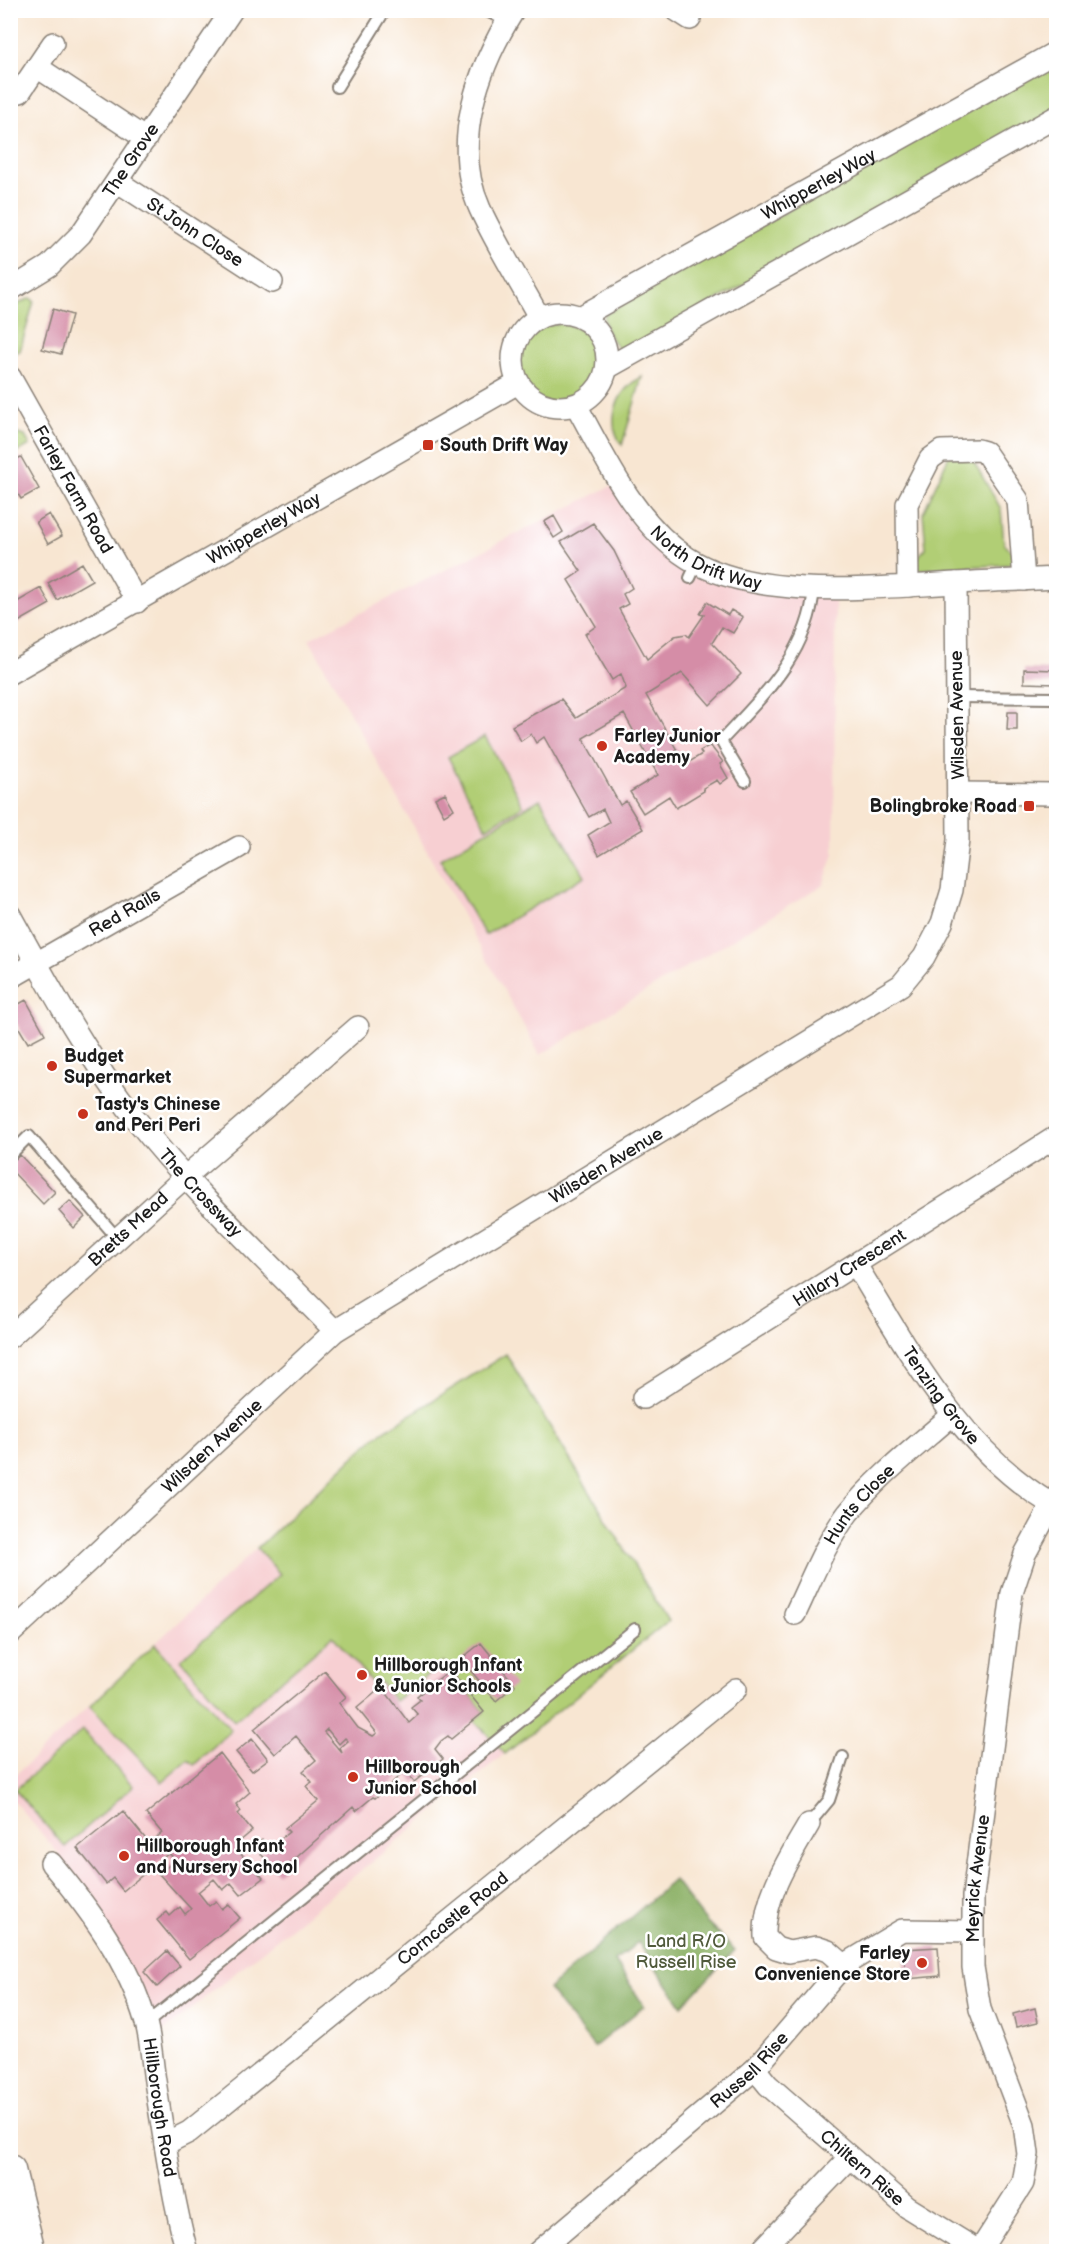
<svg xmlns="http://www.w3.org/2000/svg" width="1067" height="2262" viewBox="0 0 1067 2262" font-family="'Balsamiq Sans',sans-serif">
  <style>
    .built { fill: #f7cfd2 }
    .green { fill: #b1ce74; stroke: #667548; stroke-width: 1.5 }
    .forest { fill: #8cb166; stroke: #546641; stroke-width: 1.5 }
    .building { fill: #d58da7; fill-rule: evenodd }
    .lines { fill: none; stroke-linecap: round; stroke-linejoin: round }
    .lane-casing { stroke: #8a8177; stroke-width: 14 }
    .street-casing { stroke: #8a8177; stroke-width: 24 }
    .secondary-casing { stroke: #8a8177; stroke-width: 33 }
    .lane { stroke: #fff; stroke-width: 10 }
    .street { stroke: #fff; stroke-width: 21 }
    .secondary { stroke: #fff; stroke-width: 30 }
    .poi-dot { fill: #c8321e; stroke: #fff; stroke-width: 2 }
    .labels { text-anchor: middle; stroke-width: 5; stroke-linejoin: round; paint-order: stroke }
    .street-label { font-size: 18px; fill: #1c1c1c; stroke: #fff }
    .poi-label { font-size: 18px; font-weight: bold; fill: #1c1c1c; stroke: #fff; text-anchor: start }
    .park-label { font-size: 18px; fill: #505a3b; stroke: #fff }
  </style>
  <rect width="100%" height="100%" fill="#fff"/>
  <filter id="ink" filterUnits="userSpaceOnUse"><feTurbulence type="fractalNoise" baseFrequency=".0167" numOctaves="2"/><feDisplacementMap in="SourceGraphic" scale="12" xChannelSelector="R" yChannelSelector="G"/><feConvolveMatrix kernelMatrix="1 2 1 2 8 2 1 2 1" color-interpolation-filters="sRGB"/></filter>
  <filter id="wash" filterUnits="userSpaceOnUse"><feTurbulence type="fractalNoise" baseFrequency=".008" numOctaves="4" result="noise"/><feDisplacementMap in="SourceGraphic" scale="24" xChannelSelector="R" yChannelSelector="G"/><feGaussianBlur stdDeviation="1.35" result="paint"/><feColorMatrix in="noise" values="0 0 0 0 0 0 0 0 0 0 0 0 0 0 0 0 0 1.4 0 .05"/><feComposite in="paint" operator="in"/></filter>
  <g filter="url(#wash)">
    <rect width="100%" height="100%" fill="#f8e6d2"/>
    <!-- built -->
    <path class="built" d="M613,485L671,556L835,597L834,854L823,885L540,1055L309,639Z
      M506,1354L668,1621L149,2043L146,2024L51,1863L60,1855L11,1798L10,1780L375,1437Z"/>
    <!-- green -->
    <path class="green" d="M1056,59V112L623,352C613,345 603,327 604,315Z
      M30,298L34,301L20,351L14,353L11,346V308Z
      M519 364a40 40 0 1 1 80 0a40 40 0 1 1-80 0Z
      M642,377L622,445C604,420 618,389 642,377Z
      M11,432L25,436L30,445L11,456Z
      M970,455L1001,509L1004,544L1019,558L1018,564L914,570L913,562L926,548L923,513L949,456Z
      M485,736L523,806L486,828L448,757Z
      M540,799L585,876L485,935L440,859Z
      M506,1354L668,1621L505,1754L474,1720L484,1712L444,1662L395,1701L380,1682L374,1685L333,1636L234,1721L181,1659L280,1574L257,1548L375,1437Z
      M155,1644L231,1730L194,1765L188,1760L162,1782L90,1706Z
      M83,1730L133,1786L65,1847L15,1790Z"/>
    <!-- forest -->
    <path class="forest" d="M674,1880L707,1923L735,1950L682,2006L638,1942L615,1961L644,2006L594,2047L548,1989Z"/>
    <g id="blocks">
      <!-- building -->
      <path class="building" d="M53,309L72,315L61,354L42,349Z
        M21,457L39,489L21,499L10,481V462Z
        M49,514L62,536L48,544L36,522Z
        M554,516L563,532L554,538L544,522Z
        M593,523L614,551L632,588L623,594L628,604L619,609L647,659L675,636L686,634L689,637L704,615L700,614L707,602L728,615L731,610L743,617L733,633L722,627L712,643L741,674L710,705L682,673L646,695L682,759L685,757L688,763L702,754L700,751L710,745L723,762L720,764L728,778L720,784L717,780L703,788L704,791L676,808L669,796L643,813L630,792L658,775L624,714L583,738L620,805L626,801L643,829L599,855L588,835L609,822L603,809L589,817L544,737L536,743L531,734L521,741L512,726L561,699L576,718L626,688L621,674L612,680L585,634L596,626L568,580L581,571L561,542Z
        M82,563L92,580L57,600L48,583Z
        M41,588L50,604L13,625L10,620V606Z
        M1024,669L1056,670V684L1024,683Z
        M1008,712H1017V730H1007Z
        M445,793L454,809L444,815L435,798Z
        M26,1000L45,1034L28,1043L10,1013V1009Z
        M20,1155L55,1192L43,1204L10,1169V1164Z
        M70,1201L85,1217L74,1228L59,1211Z
        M481,1643L515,1685L496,1701L461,1659Z
        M450,1670L484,1712L451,1739L448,1736L441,1741L435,1749L443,1759L414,1782L405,1771L375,1798L373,1797L356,1811L353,1807L278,1874L261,1854L264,1852L257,1844L262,1840L269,1848L289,1832L285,1828L318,1801L306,1786L312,1782L303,1771L316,1760L296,1736L275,1754L254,1729L325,1671L346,1697L339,1703L358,1728L373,1736L377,1733L357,1708L382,1687L409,1723L418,1715L411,1707L420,1700L417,1696ZM327,1729L339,1744L345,1738L348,1741L340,1748L342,1753L324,1732Z
        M252,1739L268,1759L252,1771L236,1752Z
        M220,1753L250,1792L236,1804L241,1811L238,1814L252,1831L239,1842L244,1848L239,1852L263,1878L241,1895L231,1883L223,1890L214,1879L198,1892L209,1906L216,1901L222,1909L228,1904L240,1918L189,1959L157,1920L167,1912L170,1916L180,1907L185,1914L191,1909L159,1874L175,1860L169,1853L123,1891L113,1878L106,1884L77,1848L123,1811L149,1843L162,1833L146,1814Z
        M938,1947L940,1976L906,1979L904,1949Z
        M167,1951L180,1966L157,1987L144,1972Z
        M1035,2008L1038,2022L1016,2027L1013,2014Z"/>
    </g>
  </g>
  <g filter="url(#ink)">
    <use href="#blocks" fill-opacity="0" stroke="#8a8177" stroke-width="1.5"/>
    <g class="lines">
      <defs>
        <path id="lane" d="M485,10L507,21
          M337,87L385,10
          M690,578L697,563
          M956,697L1056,698
          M745,781L721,741C763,696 809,653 814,588
          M10,1155L29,1136L118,1239
          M809,1824L829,1800L843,1757
          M146,2024L635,1629"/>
        <g id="street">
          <path d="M514,10C478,67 450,143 480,209C497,246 520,282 539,317"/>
          <path d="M676,10L690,19"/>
          <path d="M37,67L146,139"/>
          <path d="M20,92L53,43"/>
          <path id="s1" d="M118,182L272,282"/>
          <path id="s2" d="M10,290L49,266L81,234L232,10"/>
          <circle cx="560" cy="360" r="47"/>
          <path id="s3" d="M580,317L1056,52"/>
          <path d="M607,368L1056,117"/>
          <path id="s4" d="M10,377L137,602"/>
          <path id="s5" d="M576,405C606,459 635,524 688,558C756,602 879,587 956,583C990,581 1023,580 1056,578"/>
          <path d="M908,586L907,504L930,459L941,451L978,450L985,452L1018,500L1024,580"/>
          <path id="s6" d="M10,673L518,383"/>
          <path d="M958,793L1056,794"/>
          <path id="s7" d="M10,915C48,984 86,1055 135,1118C195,1194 267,1261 335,1331"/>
          <path id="s8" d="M10,978L239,847"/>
          <path id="s9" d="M856,1265C910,1353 960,1449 1051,1504"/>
          <path id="s10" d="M10,1337L184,1178L358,1027"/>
          <path id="s11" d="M643,1398L1056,1137"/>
          <path id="s12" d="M795,1614C811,1581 825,1543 848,1513C878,1476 916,1447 951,1416"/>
          <path id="s13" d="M10,1634L335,1331L901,985L924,957L942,923L952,890L958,840L956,583"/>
          <path d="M809,1824C790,1857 763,1897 765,1937L776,1948L789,1952L816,1947L828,1951L844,1965"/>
          <path id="s14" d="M51,1863C90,1910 129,1962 146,2023C151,2041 152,2062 155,2081C164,2138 172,2196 187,2252"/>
          <path id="s15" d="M755,2069L768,2085L907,2207L980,2252"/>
          <path id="s16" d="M165,2144L189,2132L736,1689"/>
          <path id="s17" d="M538,2252L755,2069L844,1965L902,1930L972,1931"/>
          <path d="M760,2252L849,2159"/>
          <path id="s18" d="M979,2252L1023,2183L1028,2154L1024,2125L980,2009L973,1967V1896L1012,1593L1025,1554L1056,1497"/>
        </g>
        <path id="secondary" d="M10,2170L30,2252"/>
      </defs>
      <!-- lane casing -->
      <use href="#lane" class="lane-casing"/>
      <!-- street casing -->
      <use href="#street" class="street-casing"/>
      <!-- secondary casing -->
      <use href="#secondary" class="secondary-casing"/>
      <!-- lane -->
      <use href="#lane" class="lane"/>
      <!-- street -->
      <use href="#street" class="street"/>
      <!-- secondary -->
      <use href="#secondary" class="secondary"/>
    </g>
  </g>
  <!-- markers -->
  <g class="poi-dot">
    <rect x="422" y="439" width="12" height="12" rx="3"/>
    <circle cx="602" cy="746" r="6"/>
    <rect x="1023" y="800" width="12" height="12" rx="3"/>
    <circle cx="52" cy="1066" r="6"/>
    <circle cx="83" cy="1114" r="6"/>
    <circle cx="362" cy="1675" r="6"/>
    <circle cx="353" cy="1777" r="6"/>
    <circle cx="124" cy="1856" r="6"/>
    <circle cx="922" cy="1963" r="6"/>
  </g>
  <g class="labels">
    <!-- street labels -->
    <g class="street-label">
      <text dy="6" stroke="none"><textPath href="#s2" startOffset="180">The Grove</textPath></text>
      <text dy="6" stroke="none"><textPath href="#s3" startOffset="273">Whipperley Way</textPath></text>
      <text dy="6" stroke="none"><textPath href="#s1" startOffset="92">St John Close</textPath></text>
      <text dy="6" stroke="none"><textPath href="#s4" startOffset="129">Farley Farm Road</textPath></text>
      <text dy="6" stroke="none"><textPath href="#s6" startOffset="292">Whipperley Way</textPath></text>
      <text dy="6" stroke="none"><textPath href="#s5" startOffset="208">North Drift Way</textPath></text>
      <text transform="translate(957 715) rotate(-91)" y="6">Wilsden Avenue</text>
      <text dy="6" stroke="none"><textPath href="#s8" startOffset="132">Red Rails</textPath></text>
      <text dy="6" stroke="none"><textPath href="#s13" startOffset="762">Wilsden Avenue</textPath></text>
      <text dy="6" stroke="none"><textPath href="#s7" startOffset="338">The Crossway</textPath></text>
      <text dy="6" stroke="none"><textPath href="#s10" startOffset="160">Bretts Mead</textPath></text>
      <text dy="6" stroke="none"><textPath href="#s11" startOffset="244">Hillary Crescent</textPath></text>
      <text dy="6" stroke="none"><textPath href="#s9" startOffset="156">Tenzing Grove</textPath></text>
      <text dy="6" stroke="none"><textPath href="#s13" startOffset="276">Wilsden Avenue</textPath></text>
      <text dy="6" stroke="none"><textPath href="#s12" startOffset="128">Hunts Close</textPath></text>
      <text dy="6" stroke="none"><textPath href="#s18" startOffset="396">Meyrick Avenue</textPath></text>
      <text dy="6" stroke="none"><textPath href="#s16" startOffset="366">Corncastle Road</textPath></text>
      <text dy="6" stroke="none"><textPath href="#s17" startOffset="279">Russell Rise</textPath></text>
      <text dy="6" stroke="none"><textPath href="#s14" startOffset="273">Hillborough Road</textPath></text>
      <text dy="6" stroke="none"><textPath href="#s15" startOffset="146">Chiltern Rise</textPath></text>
    </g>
    <!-- poi labels -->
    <g class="poi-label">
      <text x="440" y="451">South Drift Way</text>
      <text x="614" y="742">Farley Junior<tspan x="614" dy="21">Academy</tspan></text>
      <text x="1017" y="812" text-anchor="end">Bolingbroke Road</text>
      <text x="64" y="1062">Budget<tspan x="64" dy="21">Supermarket</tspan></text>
      <text x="95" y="1110">Tasty's Chinese<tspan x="95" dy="21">and Peri Peri</tspan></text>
      <text x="374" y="1671">Hillborough Infant<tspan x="374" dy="21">&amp; Junior Schools</tspan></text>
      <text x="365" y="1773">Hillborough<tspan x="365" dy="21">Junior School</tspan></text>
      <text x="136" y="1852">Hillborough Infant<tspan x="136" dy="21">and Nursery School</tspan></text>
      <text x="910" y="1959" text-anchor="end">Farley<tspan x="910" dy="21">Convenience Store</tspan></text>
    </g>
    <!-- park labels -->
    <g class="park-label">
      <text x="686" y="1947">Land R/O<tspan x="686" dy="21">Russell Rise</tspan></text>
    </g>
  </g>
  <!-- margin -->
  <rect width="1067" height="2262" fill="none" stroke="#fff" stroke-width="36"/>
</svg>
